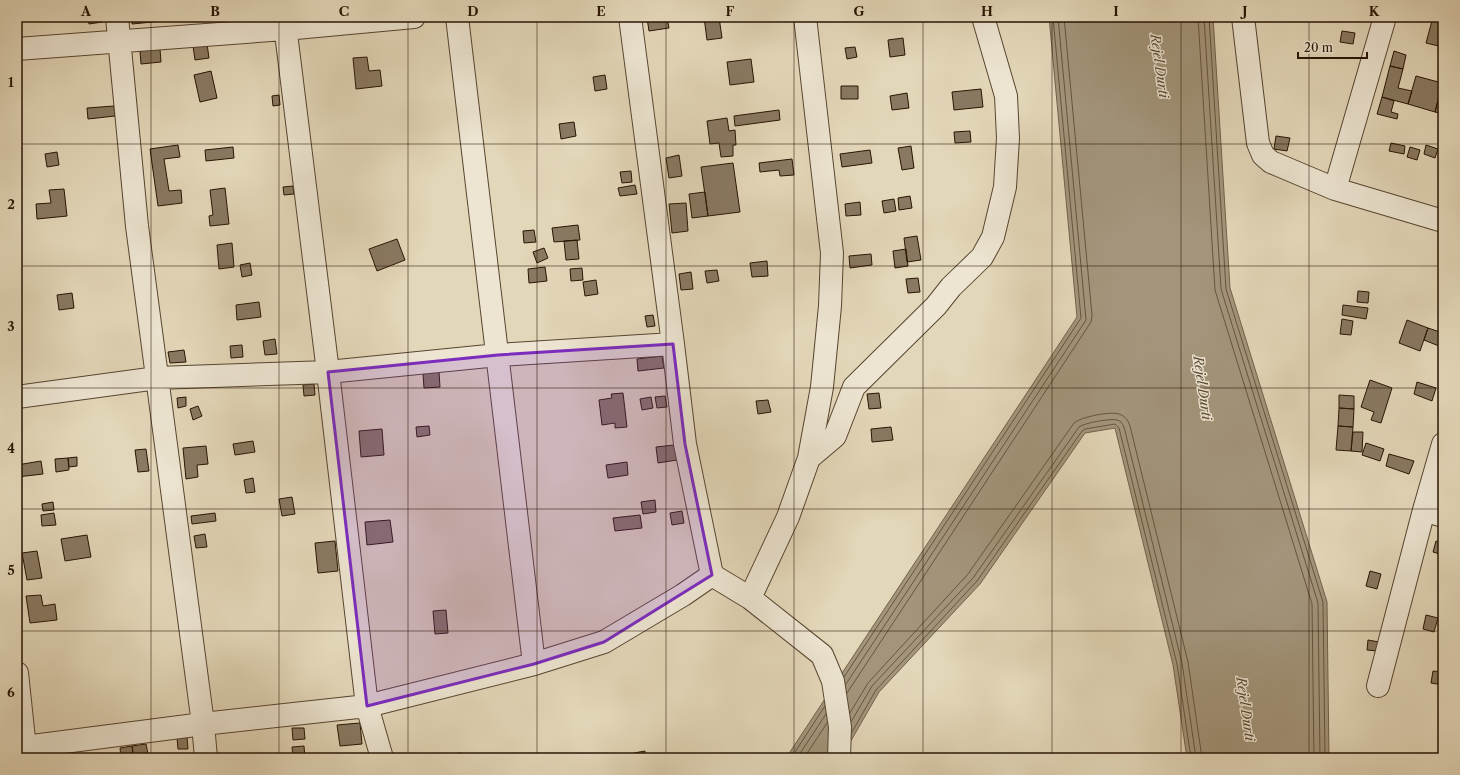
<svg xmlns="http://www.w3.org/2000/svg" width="1460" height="775" viewBox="0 0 1460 775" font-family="'Libre Caslon Text',serif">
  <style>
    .water { fill: #a3957b; stroke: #72614b }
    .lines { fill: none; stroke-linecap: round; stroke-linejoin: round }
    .shore { stroke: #66543f; stroke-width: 1 }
    .building { fill: #897962; stroke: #281403 }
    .minor-casing { stroke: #574530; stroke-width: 24 }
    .minor { stroke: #ede5d2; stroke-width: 22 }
    .marked { fill: #7b2cbf; fill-opacity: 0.2; stroke: #7b2cbf; stroke-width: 3; stroke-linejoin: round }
    .grid { fill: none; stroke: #281403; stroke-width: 1; stroke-opacity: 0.55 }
    .labels { text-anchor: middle; stroke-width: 3; stroke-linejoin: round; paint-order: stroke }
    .water-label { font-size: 13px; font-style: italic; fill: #594833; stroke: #ede5d2 }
    .neatline { fill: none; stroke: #281403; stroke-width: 1.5 }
    .grid-label { font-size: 13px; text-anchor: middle; font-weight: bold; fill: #281403 }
  </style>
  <rect width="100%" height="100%" fill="#e3d7b9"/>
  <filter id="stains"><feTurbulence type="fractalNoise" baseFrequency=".005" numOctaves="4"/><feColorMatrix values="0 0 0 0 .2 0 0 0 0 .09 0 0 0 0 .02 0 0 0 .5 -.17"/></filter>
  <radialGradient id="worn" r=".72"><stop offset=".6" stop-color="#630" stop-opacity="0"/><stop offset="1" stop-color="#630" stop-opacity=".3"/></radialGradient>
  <!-- water -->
  <path class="water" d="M1049,17H1213L1230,288L1327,602L1329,758H1187L1173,665L1115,428L1085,433L980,584L879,692L841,758H786L1077,317Z"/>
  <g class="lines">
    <!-- shore -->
    <path class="shore" d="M1198,17L1215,290L1312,604L1314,758
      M1204,17L1221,289L1318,603L1320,758
      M1209,17L1226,289L1323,602L1325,758
      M844,677L1081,318L1053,17
      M846,684L1086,320L1058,17
      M847,693L1091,322L1092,315L1064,17
      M850,713L868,683L968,574L1074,423C1081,417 1110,411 1119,414C1125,416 1128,420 1130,426L1188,662L1202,758
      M851,722L872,686L973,578L1079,427C1084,423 1111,418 1117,420C1121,421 1122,423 1124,427L1182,663L1196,758
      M852,732L876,690L977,581L1082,431L1085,429L1115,424L1119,428L1177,664L1191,758
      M791,758L825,706
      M797,758L826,714
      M804,758L827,723"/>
  </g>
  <!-- building -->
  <path class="building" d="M88,17H101L102,22L89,24Z
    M132,17H162L163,21L132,24Z
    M654,17H667L669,28L649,31L647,18Z
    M704,17H719L722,38L707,40Z
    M719,17H736V19L719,22Z
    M1433,17H1443V47L1426,43Z
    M1342,31L1355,33L1353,44L1340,42Z
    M903,38L905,55L890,57L888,40Z
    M207,44L209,58L195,60L193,46Z
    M855,47L857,57L847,59L845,48Z
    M160,49L161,62L141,64L140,51Z
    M1394,51L1406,55L1403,69L1390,66Z
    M367,57L369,71L380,70L382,86L356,89L353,58Z
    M751,59L754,82L730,85L727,62Z
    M1390,66L1403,69L1398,88L1412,91L1408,104L1382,97Z
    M211,71L217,98L200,102L194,75Z
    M605,75L607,89L595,91L593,77Z
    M1416,76L1442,83L1435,112L1408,104Z
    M841,86H858V99H841Z
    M981,89L983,107L954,110L952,92Z
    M907,93L909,108L892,110L890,96Z
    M279,95L280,105L273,106L272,96Z
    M1382,97L1394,101L1391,112L1398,114L1397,119L1377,114Z
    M1439,97L1443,98V114L1435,112Z
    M114,106L115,116L88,119L87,108Z
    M779,110L780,120L735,126L734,116Z
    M727,118L729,131L735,130L736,145H733V156L721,157L719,143L710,144L707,121Z
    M574,122L576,136L561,139L559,124Z
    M970,131L971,142L955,143L954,132Z
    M1276,136L1290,138L1287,151L1274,149Z
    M1391,143L1405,146L1404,154L1389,151Z
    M178,145L180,157L164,159L169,191L181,190L182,203L158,206L150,149Z
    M1426,145L1438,149L1435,158L1424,154Z
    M911,146L914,168L902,170L898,148Z
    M233,147L234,158L206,161L205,150Z
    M1410,147L1420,150L1417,160L1407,157Z
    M870,150L872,163L842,167L840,154Z
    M57,152L59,165L47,167L45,154Z
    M679,155L682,176L669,178L666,158Z
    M792,159L794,175L780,176L779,170L760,172L759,163Z
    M733,163L740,212L708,216L701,167Z
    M631,171L632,182L622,183L620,172Z
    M635,185L637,194L620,196L618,188Z
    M293,186L294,194L284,195L283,187Z
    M225,188L229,224L210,226L209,216L213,215L210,190Z
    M64,189L67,216L37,219L36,204L51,203L49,190Z
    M705,192L708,216L692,218L689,194Z
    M910,196L912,208L899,210L898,198Z
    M894,199L896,211L884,213L882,201Z
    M860,202L861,215L846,216L845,204Z
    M686,203L688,231L672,233L669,204Z
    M578,225L580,240L554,242L552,228Z
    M534,230L536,242L524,243L523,231Z
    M917,236L921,260L907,262L904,238Z
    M397,239L405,260L377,271L369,249Z
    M577,240L579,259L566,260L564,241Z
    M232,243L234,267L219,269L217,245Z
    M544,248L548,258L537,263L533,252Z
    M906,249L908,266L895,268L893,251Z
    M871,254L872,265L850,268L849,256Z
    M767,261L768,276L752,277L750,263Z
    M250,263L252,275L242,277L240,265Z
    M545,267L547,281L529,283L528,269Z
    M582,268L583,280L571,281L570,269Z
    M717,270L719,281L707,283L705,271Z
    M691,272L693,289L681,290L679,274Z
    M918,278L920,292L908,293L906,279Z
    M596,280L598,294L585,296L583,282Z
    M1358,291L1369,292L1368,303L1357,302Z
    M72,293L74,308L59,310L57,295Z
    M259,302L261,317L237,320L236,305Z
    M1343,305L1368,308L1366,319L1342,315Z
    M653,315L655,326L647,327L645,316Z
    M1342,319L1353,321L1351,335L1340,334Z
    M1407,320L1428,328L1420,351L1399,343Z
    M1428,328L1443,333V344L1440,343L1439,346L1424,340Z
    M275,339L277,354L265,355L263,341Z
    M242,345L243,357L231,358L230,346Z
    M184,350L186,362L170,363L168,352Z
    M662,356L664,368L638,371L637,359Z
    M439,372L440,387L424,388L423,374Z
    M1370,380L1392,388L1381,423L1371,420L1374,412L1361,407Z
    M1417,382L1436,388L1432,401L1414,394Z
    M314,384L315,395L304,396L303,385Z
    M623,393L627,427L615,428V423L602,425L599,400L612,398L611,394Z
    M879,393L881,408L869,409L867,394Z
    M1339,395L1354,396V409L1339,408Z
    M665,396L667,407L657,408L655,397Z
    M186,397V406L178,408L177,398Z
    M651,397L653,408L642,410L640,399Z
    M768,400L771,412L758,414L756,401Z
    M198,406L202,416L193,420L190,409Z
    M1339,408L1354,409L1353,427L1338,426Z
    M429,426L430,435L417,437L416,427Z
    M1338,426L1353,427L1351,451L1336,450Z
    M891,427L893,440L872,442L871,429Z
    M382,429L384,455L361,457L359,431Z
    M1353,432H1363L1362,452L1351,451Z
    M253,441L255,452L235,455L233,444Z
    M1366,443L1384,449L1380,461L1362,455Z
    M674,445L677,460L658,463L656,447Z
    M206,446L208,464L197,465L198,477L186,479L183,448Z
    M146,449L149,471L138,472L135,450Z
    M1389,454L1414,461L1409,474L1386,466Z
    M77,457V466L69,467L68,458Z
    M68,458L69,470L56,472L55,459Z
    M41,461L43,474L17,477V465Z
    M627,462L628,475L608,478L606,465Z
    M253,478L255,492L246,493L244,480Z
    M292,497L295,514L282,516L279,499Z
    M655,500L656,512L643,514L641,502Z
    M53,502L54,510L43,511L42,504Z
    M682,511L684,523L672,525L670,513Z
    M54,513L56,525L42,526L41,515Z
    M215,513L216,521L192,524L191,516Z
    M640,515L642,528L615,531L613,518Z
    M390,520L393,542L367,545L365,522Z
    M205,534L207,547L196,548L194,536Z
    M87,535L91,557L65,561L61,539Z
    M335,541L338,571L318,573L315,543Z
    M1436,541L1443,543V555L1433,552Z
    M37,551L42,578L27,580L22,553Z
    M1370,571L1381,574L1377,589L1366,586Z
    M41,595L43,606L55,604L57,620L30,623L26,596Z
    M446,610L448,633L435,634L433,611Z
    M1426,615L1438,618L1434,632L1423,629Z
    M1368,640L1379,642L1377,651L1367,650Z
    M1433,671L1443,672V685L1431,683Z
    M360,723L362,744L340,746L337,725Z
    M292,728H304L305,739L293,740Z
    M187,737L188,749H178L177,738Z
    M146,744L148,754L133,756L132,746Z
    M132,746L134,758H121L120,748Z
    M304,746L305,758H293L292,747Z
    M645,751V758H635L634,753Z
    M462,753V758H452V754Z"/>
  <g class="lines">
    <defs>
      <path id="minor" d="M117,17L137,226L203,724L206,758
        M284,17L328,372L367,706L382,758
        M457,17L534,664
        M630,17L673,344
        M1243,17L1258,143L1263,155L1271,162L1335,189L1443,221
        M17,49L285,29L414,17
        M1335,189L1385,17
        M17,397L157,378L328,372L498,355L673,344L685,444L712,575L750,598L822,655L833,681L840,727L839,758
        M809,458L835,436L854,387L936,306L951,287L982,257L993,237L1005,187L1008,138L1006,96L983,17
        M1424,510L1443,516
        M750,598L788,517L809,458L822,387L830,306L832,253L805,17
        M17,673L26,758
        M1378,686L1424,510L1443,444
        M17,748L203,724L367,706L534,664L604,642L683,595L712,575"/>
    </defs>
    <!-- minor casing -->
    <use href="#minor" class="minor-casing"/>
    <!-- minor -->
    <use href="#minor" class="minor"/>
  </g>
  <!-- marked area -->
  <path class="marked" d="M673,344L685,444L712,575L604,642L534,664L367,706L328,372L498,355Z"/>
  <!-- grid -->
  <path class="grid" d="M151,17V758M279,17V758M408,17V758M537,17V758M666,17V758M794,17V758M923,17V758M1052,17V758M1181,17V758M1309,17V758M17,144H1443M17,266H1443M17,388H1443M17,509H1443M17,631H1443"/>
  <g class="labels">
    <!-- water labels -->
    <g class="water-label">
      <text transform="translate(1160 66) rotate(82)" y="5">Rejel Durti</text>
      <text transform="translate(1203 388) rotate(82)" y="5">Rejel Durti</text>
      <text transform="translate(1246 709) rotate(82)" y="5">Rejel Durti</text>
    </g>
  </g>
  <!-- margin -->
  <rect width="1460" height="775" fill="none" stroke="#e3d7b9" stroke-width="44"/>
  <!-- scale -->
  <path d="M1298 52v6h69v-6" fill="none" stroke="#281403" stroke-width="2"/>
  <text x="1304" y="52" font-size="12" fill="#281403" stroke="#ede5d2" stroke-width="3" paint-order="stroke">20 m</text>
  <rect x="22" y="22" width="1416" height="731" class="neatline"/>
  <g class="grid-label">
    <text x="86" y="16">A</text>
    <text x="215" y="16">B</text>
    <text x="344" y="16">C</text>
    <text x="473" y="16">D</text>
    <text x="601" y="16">E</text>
    <text x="730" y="16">F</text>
    <text x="859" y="16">G</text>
    <text x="987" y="16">H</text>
    <text x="1116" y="16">I</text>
    <text x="1245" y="16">J</text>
    <text x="1374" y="16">K</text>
    <text x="11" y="87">1</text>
    <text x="11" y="209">2</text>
    <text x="11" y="331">3</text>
    <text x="11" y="453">4</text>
    <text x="11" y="575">5</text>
    <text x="11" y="697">6</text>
  </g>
  <rect width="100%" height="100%" filter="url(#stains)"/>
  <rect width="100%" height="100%" fill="url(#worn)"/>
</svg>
